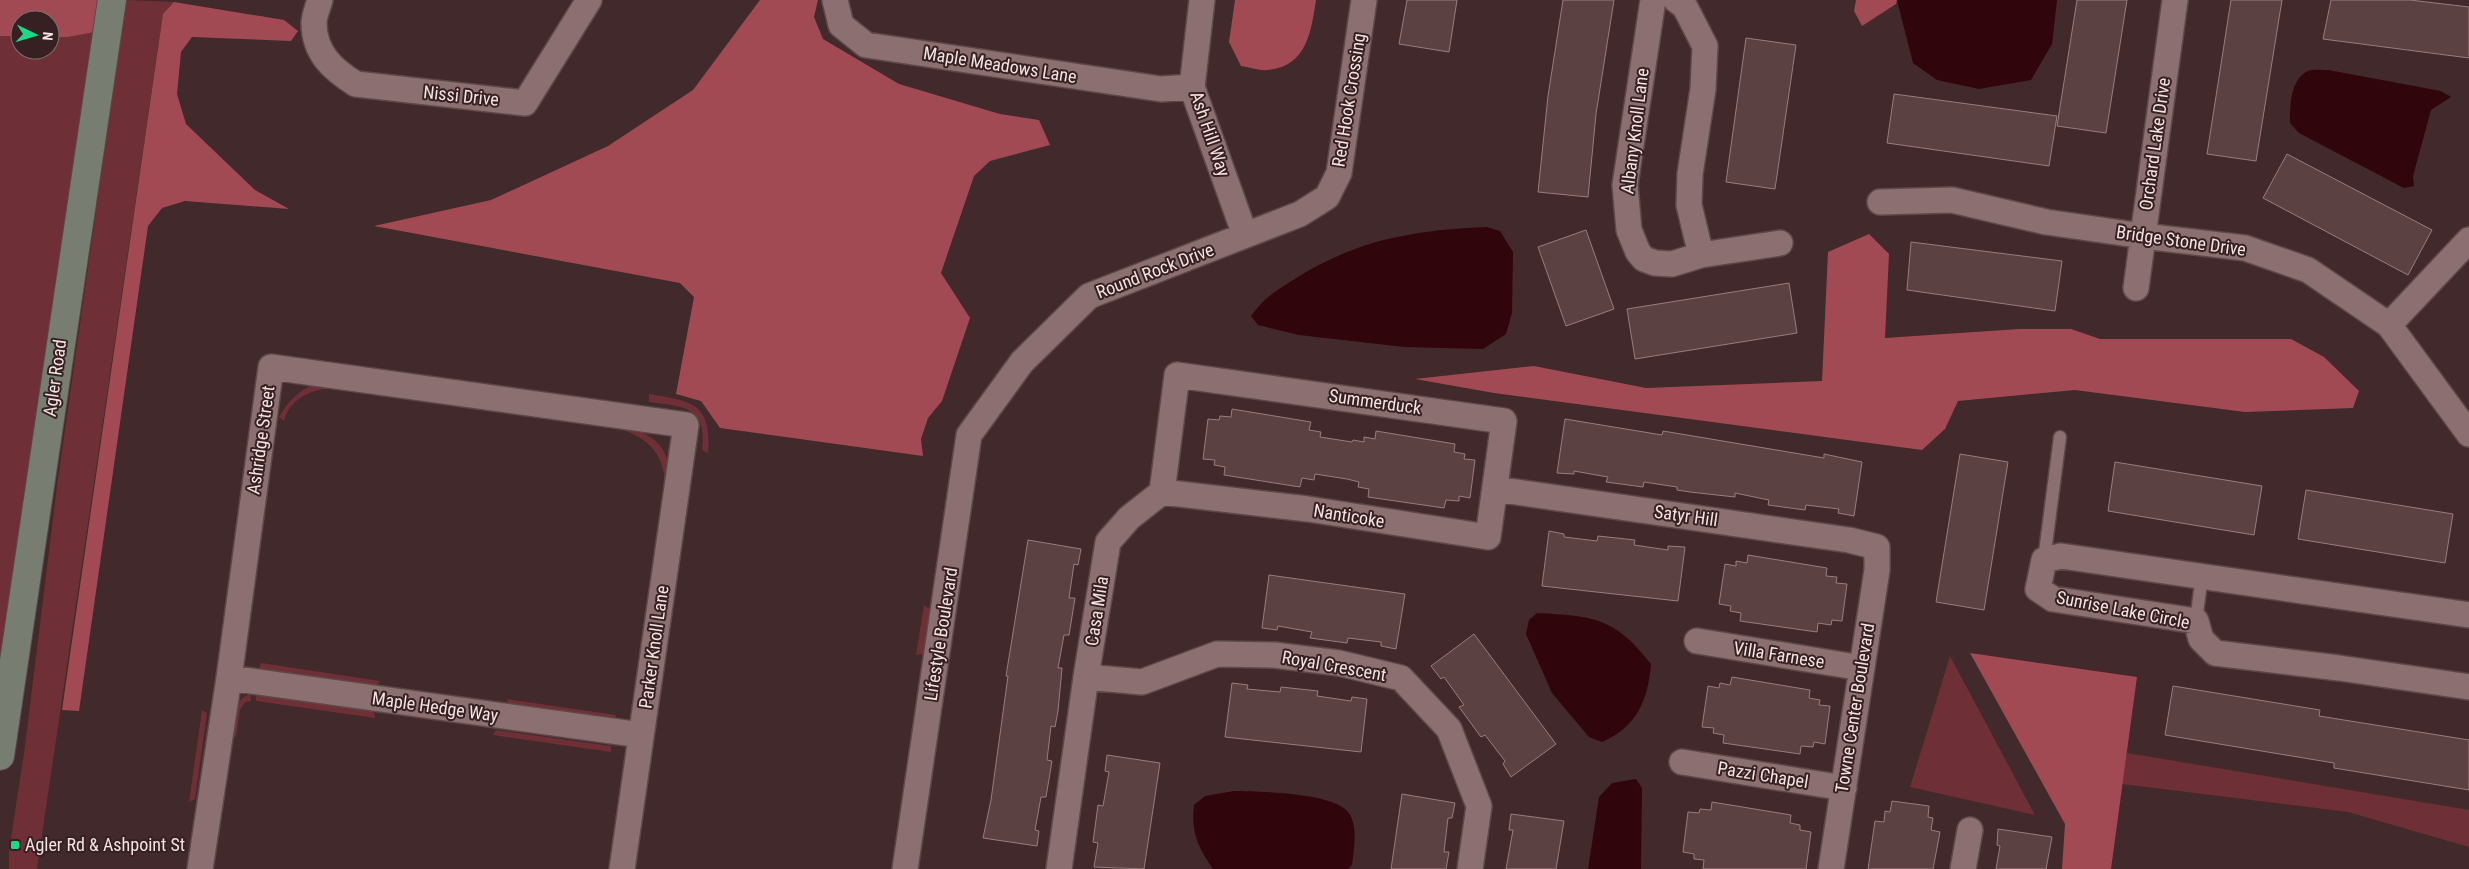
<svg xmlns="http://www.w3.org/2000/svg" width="2469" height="869" viewBox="0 0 2469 869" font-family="'Roboto Condensed',sans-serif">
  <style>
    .green { fill: #6f2f36 }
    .forest { fill: #a24a53 }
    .water { fill: #30050c }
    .building { fill: #5b4142; stroke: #9a7d7e }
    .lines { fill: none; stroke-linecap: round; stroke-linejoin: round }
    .service-casing { stroke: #5d4849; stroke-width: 15 }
    .minor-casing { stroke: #5d4849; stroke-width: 28 }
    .secondary-casing { stroke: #5d4849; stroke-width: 30 }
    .service { stroke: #8c6f70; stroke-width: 12 }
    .minor { stroke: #8c6f70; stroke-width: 25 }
    .secondary { stroke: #777d70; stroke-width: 28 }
    .poi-dot { fill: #1cd988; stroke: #372021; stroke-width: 2 }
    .labels { text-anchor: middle; stroke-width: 4; stroke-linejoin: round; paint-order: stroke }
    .street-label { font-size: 18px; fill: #f3e3e3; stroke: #372021 }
    .poi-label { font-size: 18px; fill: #f3e3e3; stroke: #372021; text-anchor: start }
  </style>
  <rect width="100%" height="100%" fill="#42292b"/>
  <!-- green -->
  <path class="green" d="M126,0L174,2L163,15L37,869H9V851L25,746L57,486Z
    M104,11L0,657V36H20V50H50V37H68Z
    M317,383L337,388C315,388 290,397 284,421L279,417C289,400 298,391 317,383Z
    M649,394C692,401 712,403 708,453L702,450C707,406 685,407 649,402Z
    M551,413C584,419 663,420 668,464C669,470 666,478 665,484C663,421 594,425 548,418Z
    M924,605L930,609L923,654L916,655Z
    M1950,656L2035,815L1910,787Z
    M261,663L380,681L376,686L259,669Z
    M250,694L251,701L245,702L240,710L236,737L230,735C233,718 232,701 250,694Z
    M256,695L374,711L375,718L256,701Z
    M507,699L616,715L615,721L509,706Z
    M202,710L207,713L195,799L189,802Z
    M496,730L611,746V752L493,735Z
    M2127,753L2469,810V847L2348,812L2122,784Z"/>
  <!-- forest -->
  <path class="forest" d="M0,0H103L94,32L68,37H50V20H20V36H0Z
    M760,0H818L814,17L823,39L899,84L1000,114L1039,120L1050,145L990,161L974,176L941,273L970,318L942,401L928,418L921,439L923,456L720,428L701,401L676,394L694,297L680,283L374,226L491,200L608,146L693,90Z
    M1235,0H1316C1311,32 1307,66 1268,70C1260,71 1249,67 1241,66L1229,42Z
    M1856,0H1897L1896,4L1862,26L1854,11Z
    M174,2L284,20L298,31L291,41L192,37L181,52L177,94L186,124L255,190L289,209L185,201L162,208L148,226L79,711L62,710L163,14Z
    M1869,234L1889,254L1885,338L2019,329H2071L2100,339H2291L2324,357L2359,391L2353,408L2245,412L2075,390L1958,401L1945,429L1922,450L1494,393L1415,379L1534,366L1646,388L1822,381L1828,252Z
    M1970,653L2137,677L2111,869H2062L2065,824Z"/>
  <!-- water -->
  <path class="water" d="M1897,0H2057L2052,44L2031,80L1979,89L1937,80L1913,63Z
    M2328,70L2441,91L2451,97L2431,110L2413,176L2414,186L2404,188L2299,133L2290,123C2290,107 2290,79 2308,71C2313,69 2323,70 2328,70Z
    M1487,227L1500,231L1513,252L1512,313L1506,334L1483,349L1404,347L1299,335L1258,325L1251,316C1267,295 1276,291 1298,277C1359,239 1416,230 1487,227Z
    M1537,613C1592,616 1615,617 1651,664C1648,700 1637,727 1602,742L1589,737L1552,693L1526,634L1529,620Z
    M1636,779L1642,788L1641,869H1588L1599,797L1612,783Z
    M1234,791C1258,791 1330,793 1346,810C1359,822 1354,849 1352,865L1348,869H1213C1198,847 1191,833 1194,805L1205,796Z"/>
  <!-- building -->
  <path class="building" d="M1407,0H1457L1449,52L1399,44Z
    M1563,0H1614L1596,114L1588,197L1538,192L1548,96Z
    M2077,0H2127L2106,133L2057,126Z
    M2231,0H2282L2256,161L2207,154Z
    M2331,0H2410L2469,7V58L2323,39Z
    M1746,38L1796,45L1775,189L1726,182Z
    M1894,94L2057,116L2049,166L1887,143Z
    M2287,154L2432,230L2408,275L2263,198Z
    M1586,230L1614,309L1566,326L1538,247Z
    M1911,242L2062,261L2055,311L1907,290Z
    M1789,283L1797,333L1635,359L1627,309Z
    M1232,409L1311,422L1309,430L1321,432L1320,437L1352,442L1353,440L1364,442V437L1375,439L1376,431L1455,444L1454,452L1465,454L1464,459L1475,460L1470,498L1459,496V501L1446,500L1444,508L1368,497L1369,489L1358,487L1359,482L1347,479L1315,474L1314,480L1302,478L1300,487L1224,475L1225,467L1214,465L1215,460L1203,459L1208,419L1219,420L1220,416L1231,417Z
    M1565,419L1662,435L1663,431L1824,458V454L1862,462L1854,516L1838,513L1839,509L1806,505L1805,510L1768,505L1769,500L1735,493V497L1690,492L1677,490V487L1644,482L1643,487L1606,482L1608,477L1574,471V474L1557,473Z
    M1960,454L2008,462L1984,610L1936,602Z
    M2115,462L2262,486L2254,535L2108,511Z
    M2306,490L2453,514L2445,563L2298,539Z
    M1549,531L1564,534V537L1597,541L1598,536L1635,540L1634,545L1668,550V546L1685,547L1678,601L1542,586Z
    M1028,540L1081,549L1078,565L1074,564L1069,598H1075L1069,635H1064L1058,668H1062L1058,711L1055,727L1051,726L1047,760L1052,761L1046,797H1041L1035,830L1039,831L1037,846L983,838L991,800L1008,676H1006Z
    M1748,555L1827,568L1826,576L1837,577L1836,583L1847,584L1842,621L1832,620L1831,625L1818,623L1817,632L1740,621L1741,613L1730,611L1731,606L1719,604L1725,564L1736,566V561L1747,563Z
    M1269,575L1405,594L1396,649L1381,646V642L1348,638L1347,643L1310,638L1312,632L1278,626L1277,630L1262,628Z
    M1474,634L1556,744L1511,777L1503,764L1505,761L1485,735L1481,737L1459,707L1464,705L1444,677L1441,679L1431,666Z
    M1732,677L1810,690L1809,698L1820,700L1819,705L1830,706L1825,744L1814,742L1813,747L1801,746L1800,754L1723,743L1724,735L1713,733L1714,728L1702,727L1708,686L1719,688L1720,683L1730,685Z
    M1232,683L1248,685L1247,689L1280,692L1281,687L1318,691L1317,696L1351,701L1352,697L1367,699L1361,752L1225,737Z
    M2173,686L2320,710L2319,716L2469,740V790L2334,768V763L2165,735Z
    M1107,755L1160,763L1144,869L1094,867L1098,843L1093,842L1098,805L1103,806L1109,772L1105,771Z
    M1402,794L1455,803L1452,818H1448L1444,852H1449L1446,869H1391Z
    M1892,801L1929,806L1928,817L1933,818L1931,830L1940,832L1933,869H1868L1875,821L1884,822L1885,811L1890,812Z
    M1712,802L1791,815L1790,823L1800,825V830L1811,832L1806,869H1703L1704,860L1694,859V854L1683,852L1688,812L1699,813L1700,809L1711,810Z
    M1511,814L1564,821L1556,869H1506L1513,830H1509Z
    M1998,829L2052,837L2046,869H1996L2000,846L1997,845Z"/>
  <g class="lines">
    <defs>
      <path id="service" d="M2044,560L2060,437
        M2196,621L2202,575"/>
      <path id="minor" d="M320,0C318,7 314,16 314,23C314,53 333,70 356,84L525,103L589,0
        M835,0L841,25L866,45L1161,89L1192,87
        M1202,0L1192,87L1245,235
        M1653,0L1625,185L1629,230L1638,252L1644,259L1655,263L1672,264L1701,255L1780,243
        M1676,0L1685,7L1705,46L1703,89L1690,174L1689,205L1701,255
        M1880,202L1952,200L2046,222L2143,236L2245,248L2308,270L2389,325L2469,434
        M2136,288L2175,0
        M2389,325L2469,240
        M1495,489L1849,540L1877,547V570L1831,869
        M2469,615L2061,556L2044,560L2038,589L2053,599L2196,621L2201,639L2215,653L2339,668L2469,687
        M1697,641L1862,668
        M1086,677L1142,682L1217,654L1274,655L1339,663L1401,678L1449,729L1479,806L1470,869
        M229,678L641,735
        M1682,762L1844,788
        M200,869L229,678L271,367L686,425L622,869
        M905,869L969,435L1022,362L1089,296L1300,214L1327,197L1339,173L1364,0
        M1059,869L1086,677L1108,542L1129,518L1162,492L1177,375L1504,421L1488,537L1308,509L1162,492
        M1963,869L1970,830"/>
      <path id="secondary" d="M0,756L112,0"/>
    </defs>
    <!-- service casing -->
    <use href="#service" class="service-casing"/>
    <!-- minor casing -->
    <use href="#minor" class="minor-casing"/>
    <!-- secondary casing -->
    <use href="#secondary" class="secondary-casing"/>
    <!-- service -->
    <use href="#service" class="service"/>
    <!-- minor -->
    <use href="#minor" class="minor"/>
    <!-- secondary -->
    <use href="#secondary" class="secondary"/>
  </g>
  <!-- markers -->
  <rect class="poi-dot" x="10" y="840" width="10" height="10" rx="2.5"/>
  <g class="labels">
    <!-- street labels -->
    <g class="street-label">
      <text transform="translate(1000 65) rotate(9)" y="6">Maple Meadows Lane</text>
      <text transform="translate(461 96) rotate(6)" y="6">Nissi Drive</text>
      <text transform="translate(1349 100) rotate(-81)" y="6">Red Hook Crossing</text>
      <text transform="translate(1635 131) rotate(-83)" y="6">Albany Knoll Lane</text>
      <text transform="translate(1210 134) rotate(71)" y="6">Ash Hill Way</text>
      <text transform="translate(2155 144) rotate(-82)" y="6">Orchard Lake Drive</text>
      <text transform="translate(2181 241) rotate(8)" y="6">Bridge Stone Drive</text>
      <text transform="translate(1155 271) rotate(-21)" y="6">Round Rock Drive</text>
      <text transform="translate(55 378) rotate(-82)" y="6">Agler Road</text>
      <text transform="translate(1375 402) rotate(8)" y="6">Summerduck</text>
      <text transform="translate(261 440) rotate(-82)" y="6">Ashridge Street</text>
      <text transform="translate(1349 516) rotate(9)" y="6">Nanticoke</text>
      <text transform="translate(1686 516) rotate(8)" y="6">Satyr Hill</text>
      <text transform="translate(2123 610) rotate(11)" y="6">Sunrise Lake Circle</text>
      <text transform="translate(1097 611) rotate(-81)" y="6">Casa Mila</text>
      <text transform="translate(941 634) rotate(-81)" y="6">Lifestyle Boulevard</text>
      <text transform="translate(654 647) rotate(-82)" y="6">Parker Knoll Lane</text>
      <text transform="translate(1779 655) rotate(9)" y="6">Villa Farnese</text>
      <text transform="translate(1334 666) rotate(10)" y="6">Royal Crescent</text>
      <text transform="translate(435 707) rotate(8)" y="6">Maple Hedge Way</text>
      <text transform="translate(1855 708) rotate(-81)" y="6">Towne Center Boulevard</text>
      <text transform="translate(1763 775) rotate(9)" y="6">Pazzi Chapel</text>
    </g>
    <!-- poi labels -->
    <g class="poi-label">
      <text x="25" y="851">Agler Rd &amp; Ashpoint St</text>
    </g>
  </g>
  <!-- north arrow -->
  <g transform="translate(35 35) rotate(95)"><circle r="24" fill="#372021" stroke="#826e6f"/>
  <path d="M0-4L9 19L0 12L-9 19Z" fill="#1cd988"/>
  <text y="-8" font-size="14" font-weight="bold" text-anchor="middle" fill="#f3e3e3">N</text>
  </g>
</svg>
